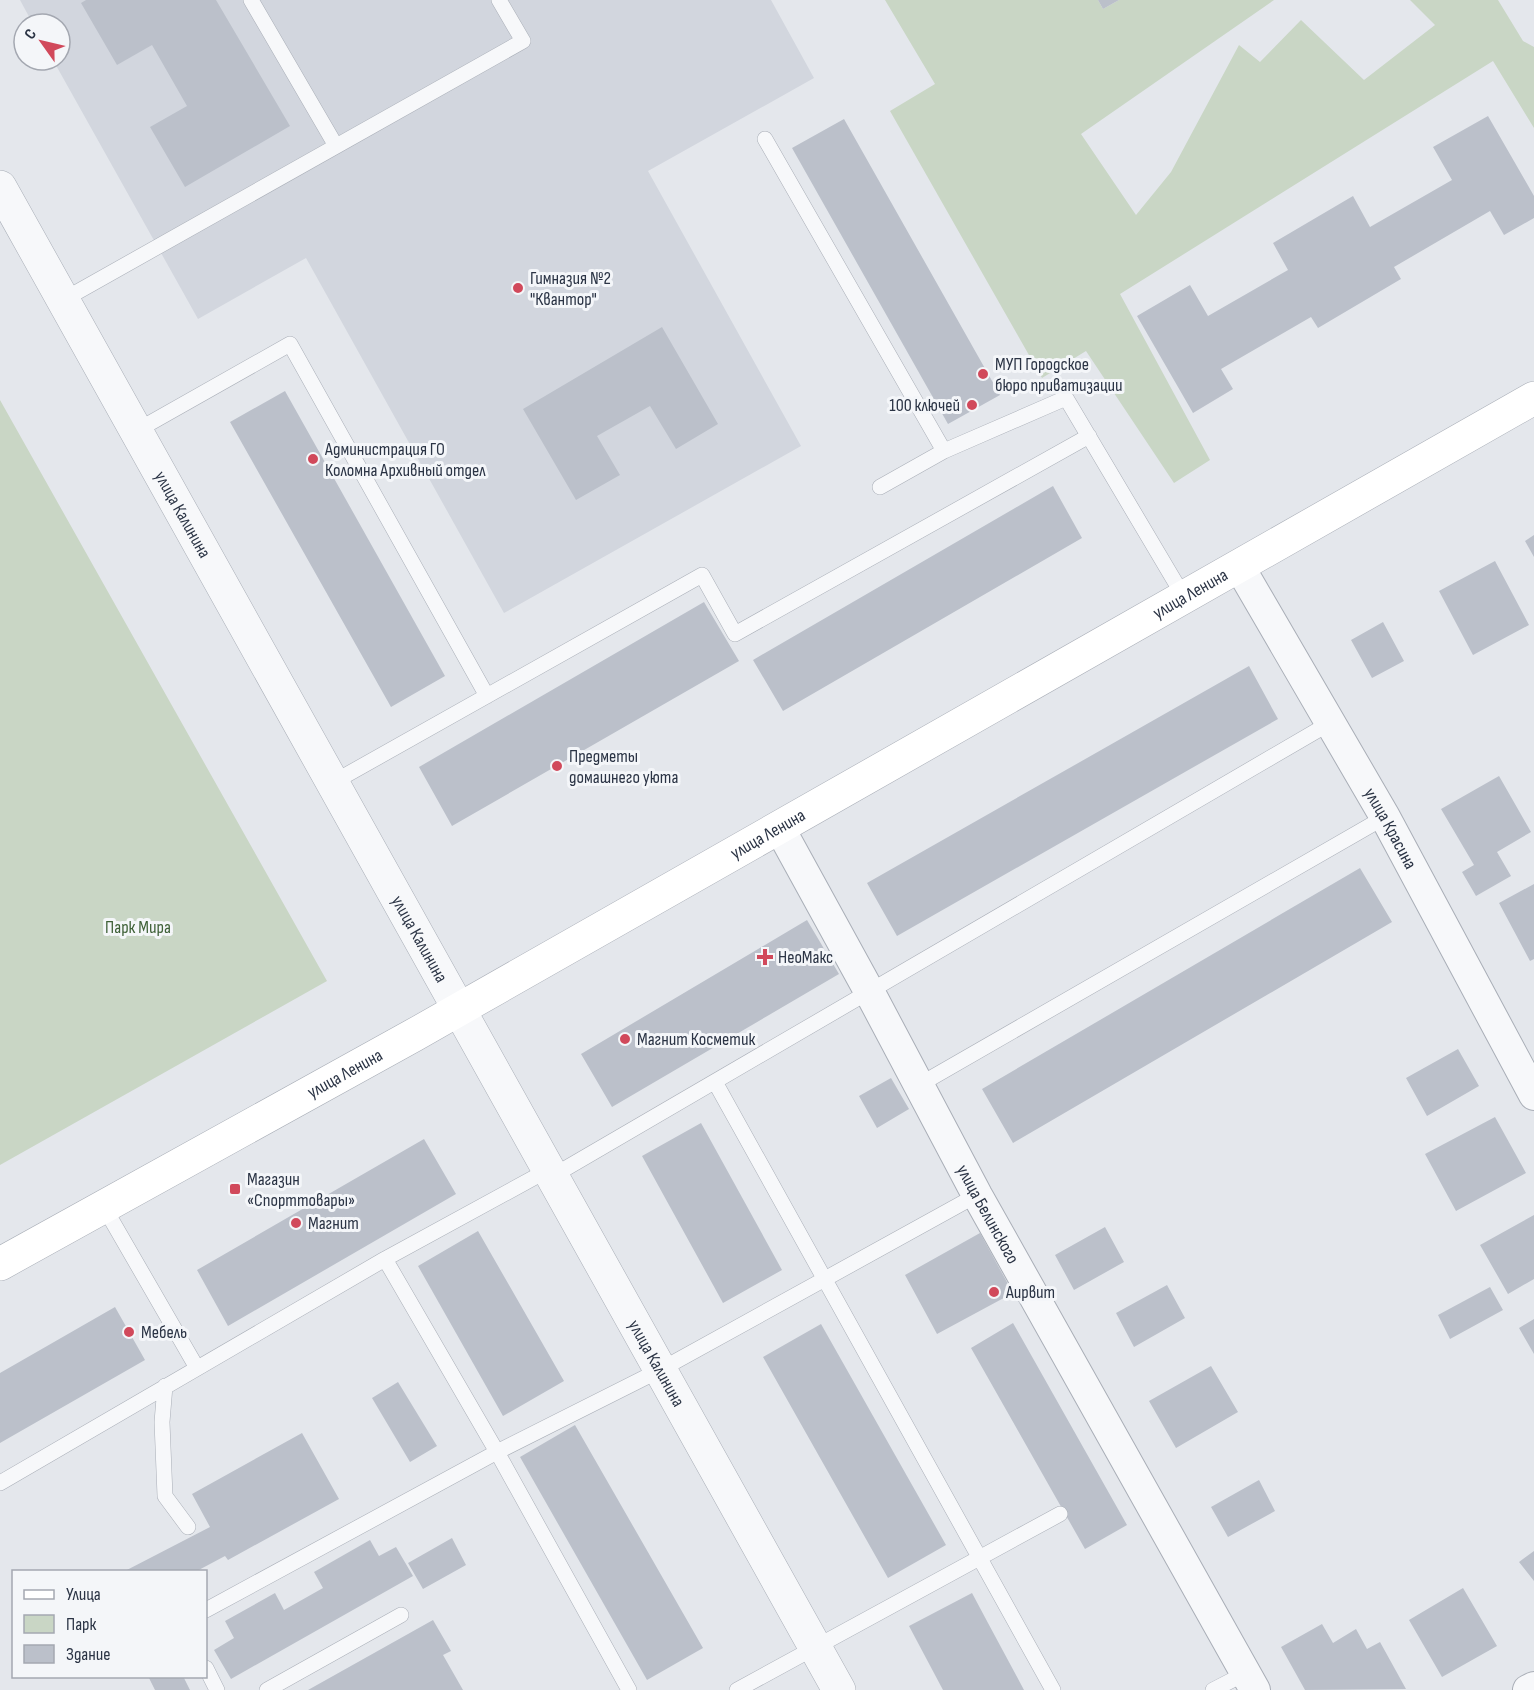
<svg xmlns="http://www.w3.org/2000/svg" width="1534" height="1690" viewBox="0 0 1534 1690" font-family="'Sofia Sans Condensed',sans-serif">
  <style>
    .built { fill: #d2d6de }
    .green { fill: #c9d6c5 }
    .building { fill: #bbc0ca }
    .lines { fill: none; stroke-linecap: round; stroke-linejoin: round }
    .service-casing { stroke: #a9aeb7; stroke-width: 16 }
    .minor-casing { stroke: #a9aeb7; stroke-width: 32 }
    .tertiary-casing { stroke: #a9aeb7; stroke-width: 34 }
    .secondary-casing { stroke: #a9aeb7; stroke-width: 34 }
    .service { stroke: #f7f8fa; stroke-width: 15 }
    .minor { stroke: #f7f8fa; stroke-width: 30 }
    .tertiary { stroke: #f7f8fa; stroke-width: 33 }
    .secondary { stroke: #fff; stroke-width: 33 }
    .poi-dot { fill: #d1495b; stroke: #f4f6f9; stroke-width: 2 }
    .labels { text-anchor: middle; stroke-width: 6; stroke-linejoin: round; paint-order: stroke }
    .poi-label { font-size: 18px; fill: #2b3445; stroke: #f4f6f9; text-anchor: start }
    .street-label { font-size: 18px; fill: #2b3445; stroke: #f4f6f9 }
    .park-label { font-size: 18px; fill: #3f6138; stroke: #f4f6f9 }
  </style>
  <rect width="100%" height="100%" fill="#e4e7ec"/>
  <!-- built -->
  <path class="built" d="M20,0H771L814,78L648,171L801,446L504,613L306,258L198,319L53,60H60V24H33Z"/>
  <!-- green -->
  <path class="green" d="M885,0H1098L1103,9L1119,0H1274L1081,134L1136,215L1171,172L1239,45L1260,62L1301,20L1364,80L1435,25L1410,0H1498L1523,41L1534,47V128L1493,61L1120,294L1210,460L1174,483L1086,351L1042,378L890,111L935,84Z
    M0,400L327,981L0,1165Z"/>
  <!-- building -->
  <path class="building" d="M86,0H216L290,126L185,187L150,127L187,106L152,45L117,65L81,3Z
    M1098,0H1119L1103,9Z
    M1488,116L1534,196V218L1504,235L1490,211L1394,267L1401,279L1318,328L1311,317L1221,369L1233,389L1193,413L1137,316L1190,285L1208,316L1288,270L1273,243L1353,196L1370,227L1452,180L1433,147Z
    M844,119L1000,395L948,424L792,148Z
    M662,327L718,424L676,449L650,406L597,436L620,475L576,500L523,409Z
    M285,391L445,676L391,707L230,422Z
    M1053,486L1082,538L783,711L753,660Z
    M1534,535V557L1525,541Z
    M1495,561L1529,625L1473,655L1439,591Z
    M704,602L739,661L452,826L419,767Z
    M1383,622L1404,661L1372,678L1351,640Z
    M1249,666L1278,719L897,936L867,883Z
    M1499,776L1531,832L1497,852L1511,876L1476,896L1462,872L1474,865L1441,809Z
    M1360,868L1392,922L1013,1143L982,1089Z
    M1534,884V959L1530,961L1499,903Z
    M807,920L839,974L612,1107L581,1054Z
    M1458,1049L1479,1086L1427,1116L1406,1078Z
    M891,1078L909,1109L877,1128L859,1096Z
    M1495,1117L1526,1173L1456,1211L1425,1154Z
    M701,1123L782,1270L723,1303L642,1156Z
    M424,1139L456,1194L228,1326L197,1270Z
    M1534,1215V1279L1508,1294L1480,1245Z
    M1105,1227L1124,1262L1074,1290L1055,1255Z
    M478,1231L564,1381L503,1416L418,1266Z
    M980,1233L1013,1293L937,1334L905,1275Z
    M1167,1285L1185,1318L1134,1347L1116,1313Z
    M1490,1287L1503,1310L1450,1339L1438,1315Z
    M115,1307L145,1360L0,1443V1373Z
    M1534,1319V1354L1519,1328Z
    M1013,1323L1127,1525L1085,1549L971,1348Z
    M821,1324L946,1545L888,1578L763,1357Z
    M1211,1366L1238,1412L1176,1448L1149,1401Z
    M398,1382L437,1446L410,1462L372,1398Z
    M575,1425L703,1648L647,1680L520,1457Z
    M302,1433L339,1499L228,1560L225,1556L195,1572H123L210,1527L192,1494Z
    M1259,1480L1275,1511L1228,1537L1211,1507Z
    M452,1538L466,1565L423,1589L408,1563Z
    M370,1540L379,1556L396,1547L413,1576L231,1679L214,1650L234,1638L225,1621L275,1593L284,1610L323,1588L314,1572Z
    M1534,1551V1581L1519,1562Z
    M1463,1588L1497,1646L1442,1677L1409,1620Z
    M972,1593L988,1623L1024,1690H943L909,1626Z
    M433,1620L451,1651L443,1655L463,1690H308Z
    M1322,1624L1333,1643L1356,1629L1367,1649L1380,1642L1406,1689L1305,1690L1281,1647Z
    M148,1676H183L190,1690H155Z"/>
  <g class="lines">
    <defs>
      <path id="service" d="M251,0L336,146
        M765,139L944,451
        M63,300L523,41L499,0
        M136,431L290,344L487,696
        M880,487L944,451L1066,398L1184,597
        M332,783L702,575L735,634L1089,436
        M715,1082L1053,1690
        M919,1085L1385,817
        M551,1177L1330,723
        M104,1207L197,1368
        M385,1259L497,1452L629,1690
        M165,1386L162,1422L165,1496L188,1527
        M0,1483L385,1259L548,1170
        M206,1610L497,1452L660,1370L977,1195
        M206,1668L217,1690
        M267,1690L401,1615
        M737,1690L1060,1514
        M1213,1690L1246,1673"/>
      <g id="minor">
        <path id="s1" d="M1239,566L1385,817L1534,1095"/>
        <path id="s2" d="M779,827L869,991L977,1195L1255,1690"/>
        <path d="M1528,1690L1534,1687"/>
      </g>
      <g id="tertiary">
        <path id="s3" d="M0,187L839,1690"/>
      </g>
      <g id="secondary">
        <path id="s4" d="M0,1264L414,1035L1534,398"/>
      </g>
    </defs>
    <!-- service casing -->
    <use href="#service" class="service-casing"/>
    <!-- minor casing -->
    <use href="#minor" class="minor-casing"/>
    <!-- tertiary casing -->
    <use href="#tertiary" class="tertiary-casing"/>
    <!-- secondary casing -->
    <use href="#secondary" class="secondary-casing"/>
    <!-- service -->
    <use href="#service" class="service"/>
    <!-- minor -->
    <use href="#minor" class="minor"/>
    <!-- tertiary -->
    <use href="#tertiary" class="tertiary"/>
    <!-- secondary -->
    <use href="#secondary" class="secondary"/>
  </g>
  <!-- markers -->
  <g class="poi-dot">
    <circle cx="518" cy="288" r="6"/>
    <circle cx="983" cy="374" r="6"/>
    <circle cx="972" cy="405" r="6"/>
    <circle cx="313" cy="459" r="6"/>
    <circle cx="557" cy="766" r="6"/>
    <path d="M762 948h6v6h6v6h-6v6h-6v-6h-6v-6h6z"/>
    <circle cx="625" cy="1039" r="6"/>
    <rect x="229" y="1183" width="12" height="12" rx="3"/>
    <circle cx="296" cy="1223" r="6"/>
    <circle cx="994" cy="1292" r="6"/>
    <circle cx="129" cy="1332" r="6"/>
  </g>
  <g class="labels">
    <!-- poi labels -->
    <g class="poi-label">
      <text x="530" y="284">Гимназия №2<tspan x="530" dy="21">"Квантор"</tspan></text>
      <text x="995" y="370">МУП Городское<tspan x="995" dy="21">бюро приватизации</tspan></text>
      <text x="960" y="411" text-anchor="end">100 ключей</text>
      <text x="325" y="455">Администрация ГО<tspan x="325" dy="21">Коломна Архивный отдел</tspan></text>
      <text x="569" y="762">Предметы<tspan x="569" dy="21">домашнего уюта</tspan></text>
      <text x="778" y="963">НеоМакс</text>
      <text x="637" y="1045">Магнит Косметик</text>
      <text x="247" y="1185">Магазин<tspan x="247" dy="21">«Спорттовары»</tspan></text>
      <text x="308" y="1229">Магнит</text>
      <text x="1006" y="1298">Аирвит</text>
      <text x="141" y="1338">Мебель</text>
    </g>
    <!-- street labels -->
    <g class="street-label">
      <text dy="6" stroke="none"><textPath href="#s3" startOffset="375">улица Калинина</textPath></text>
      <text dy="6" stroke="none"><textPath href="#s4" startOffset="1366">улица Ленина</textPath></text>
      <text dy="6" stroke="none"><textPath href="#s1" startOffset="303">улица Красина</textPath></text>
      <text dy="6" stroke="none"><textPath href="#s4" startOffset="880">улица Ленина</textPath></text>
      <text dy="6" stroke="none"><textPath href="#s3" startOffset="861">улица Калинина</textPath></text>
      <text dy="6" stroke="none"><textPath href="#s4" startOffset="394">улица Ленина</textPath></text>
      <text dy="6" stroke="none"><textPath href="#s2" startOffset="440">улица Белинского</textPath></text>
      <text dy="6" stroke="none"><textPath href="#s3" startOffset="1347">улица Калинина</textPath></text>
    </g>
    <!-- park labels -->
    <g class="park-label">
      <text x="138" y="933">Парк Мира</text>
    </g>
  </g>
  <!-- legend -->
  <rect x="12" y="1570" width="195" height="108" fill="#f4f6f9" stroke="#a4a8b1" stroke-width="1.5"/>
  <rect x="24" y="1590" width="30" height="9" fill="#ffffff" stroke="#a4a8b1" stroke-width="1.5"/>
  <text x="66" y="1600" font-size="18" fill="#2b3445">Улица</text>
  <rect x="24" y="1615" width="30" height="18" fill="#c9d6c5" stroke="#a4a8b1" stroke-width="1.5"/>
  <text x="66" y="1630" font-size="18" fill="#2b3445">Парк</text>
  <rect x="24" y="1645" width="30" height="18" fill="#bbc0ca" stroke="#a4a8b1" stroke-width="1.5"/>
  <text x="66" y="1660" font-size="18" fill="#2b3445">Здание</text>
  <!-- north arrow -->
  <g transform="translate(42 42) rotate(304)"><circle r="28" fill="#f4f6f9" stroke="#a4a8b1" stroke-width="1.5"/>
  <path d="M0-4.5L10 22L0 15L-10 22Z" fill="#d1495b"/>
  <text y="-9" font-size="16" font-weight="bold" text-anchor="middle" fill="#2b3445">С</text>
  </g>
</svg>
